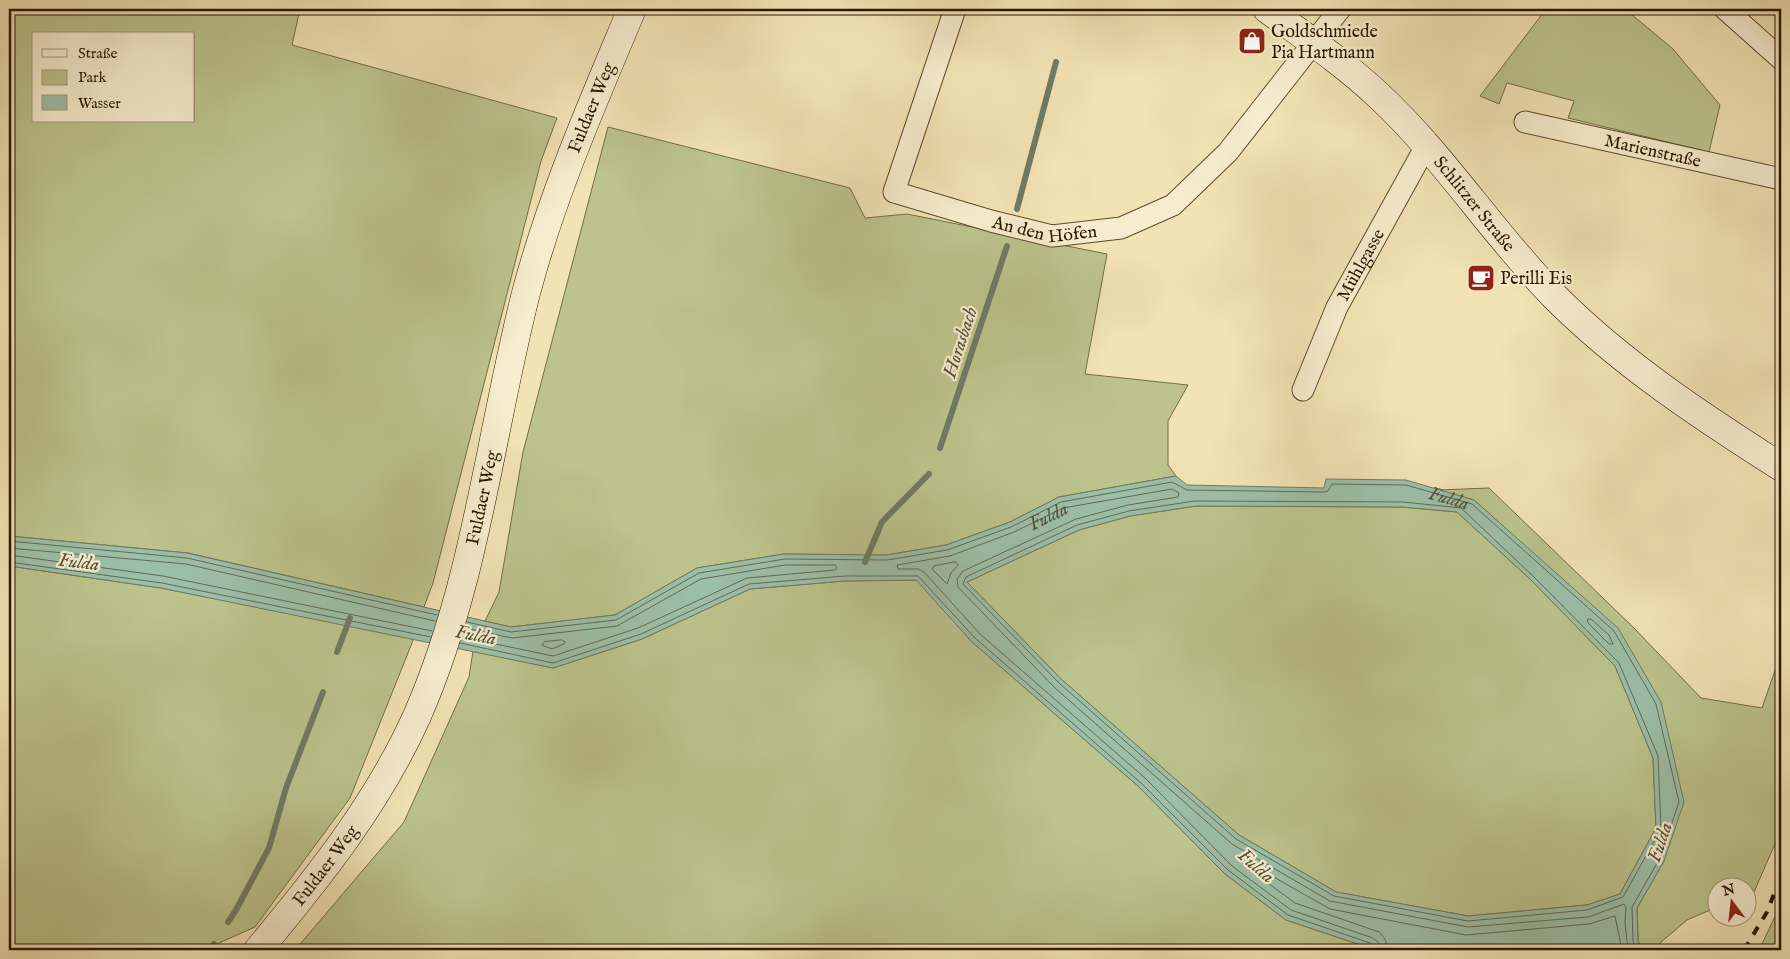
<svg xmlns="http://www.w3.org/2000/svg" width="1790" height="959" viewBox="0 0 1790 959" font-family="'IM FELL English',serif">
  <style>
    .green { fill: #bcc38c; stroke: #746c46; fill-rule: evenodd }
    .water { fill: #9cbfa7; stroke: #6f7b64; fill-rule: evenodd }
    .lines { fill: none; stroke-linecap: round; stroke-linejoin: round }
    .shore { stroke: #646a54; stroke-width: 1 }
    .stream { stroke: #6f7b64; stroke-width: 6 }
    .minor-casing { stroke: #5e492d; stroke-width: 23 }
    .secondary-casing { stroke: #2c1600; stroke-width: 29 }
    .minor { stroke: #f7edce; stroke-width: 21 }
    .secondary { stroke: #f7edce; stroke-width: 28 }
    .rail { stroke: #2c1600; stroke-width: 4; stroke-dasharray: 9 9; stroke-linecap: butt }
    .labels { text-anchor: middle; stroke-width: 4.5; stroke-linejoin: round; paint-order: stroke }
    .poi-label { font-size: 18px; fill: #2c1600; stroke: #f7edce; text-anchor: start }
    .street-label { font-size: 18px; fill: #2c1600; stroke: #f7edce }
    .water-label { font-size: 19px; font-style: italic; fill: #53513a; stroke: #f7edce }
  </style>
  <rect width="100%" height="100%" fill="#f2e3b4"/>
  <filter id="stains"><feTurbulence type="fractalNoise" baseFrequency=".004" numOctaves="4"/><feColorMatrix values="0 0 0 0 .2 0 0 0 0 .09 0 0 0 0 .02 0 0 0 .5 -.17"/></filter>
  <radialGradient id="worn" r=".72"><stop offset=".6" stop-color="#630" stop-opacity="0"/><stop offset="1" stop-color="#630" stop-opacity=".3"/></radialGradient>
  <!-- green -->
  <path class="green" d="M9,9H300L292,45L557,118L541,161L433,583L424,607L188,553L9,536ZM34,34H194V121H34Z
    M1546,9H1625L1673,49L1720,105L1709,152L1568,118L1574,101L1507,83L1499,104L1480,96Z
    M608,127L850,188L865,218L907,214L1107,254L1085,374L1188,385L1168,421V465L1176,476L1059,497L1010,522L946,545L887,555L784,554L697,568L615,615L511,627L485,621L499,592L523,452Z
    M1489,488L1634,628L1701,698L1762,708L1781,653V830L1754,892L1748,895V886H1718L1717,907L1687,920L1660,943L1667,950H1643L1638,941L1637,908L1664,861L1661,702L1527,548L1474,500L1439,490Z
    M1196,506L1402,507L1457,512L1531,580L1615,666L1653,758L1656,828L1620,894L1587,905L1468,916L1336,892L1239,835L1061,679L967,582L1079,530L1130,516Z
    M9,566L161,588L414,638L350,798L255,927L219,943L212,950H9Z
    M917,580L972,642L1138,786L1225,874L1286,920L1369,948L1390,950H295L404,822L469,677L473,651L553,668L642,639L750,589L845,581Z
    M1781,904V950H1759Z"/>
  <!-- water -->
  <path class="water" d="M1176,476L1187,485L1324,488L1326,479L1406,480L1474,500L1618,628L1661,702L1684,802L1664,861L1637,908L1638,941L1643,950H1390L1370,948L1286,920L1225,874L1138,786L972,642L916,580L845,581L750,589L642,639L553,668L161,588L9,566V536L187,553L511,627L615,615L697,568L784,554L887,555L946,545L1010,522L1059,497ZM1196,506L1402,507L1457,512L1531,580L1615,666L1653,758L1656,828L1620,894L1587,905L1468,916L1336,892L1239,835L1061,679L967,582L1079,530L1130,516Z"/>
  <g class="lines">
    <!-- shore -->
    <g class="shore">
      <path d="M1195,501L1403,502L1461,508L1534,577L1619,663L1658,756L1661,829L1623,897L1587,910L1468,921L1334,896L1236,839L1058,682L963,584L966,577L1077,525L1129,511Z"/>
      <path d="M9,541L187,558L437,615"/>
      <path d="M9,548L186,564L435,621"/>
      <path d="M9,555L163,576L432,631"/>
      <path d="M9,562L162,583L431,637"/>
      <path d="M956,562L958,565L951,573L947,584L932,569L934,566Z"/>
      <path d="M1588,619H1591L1609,635L1613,644H1609L1588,623Z"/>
      <path id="s1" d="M467,622L511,632L616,620L699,573L785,559L887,560L947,550L1011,527L1061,502L1172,482L1187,490L1324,492L1328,491L1332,484L1406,485L1472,504L1614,631L1656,704L1679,802L1660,858L1632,907L1633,941L1637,950"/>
      <path d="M462,637L553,656L638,628L747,578L835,570L837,568L835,565H785L701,579L617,626L512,638L465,628"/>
      <path d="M562,640L565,642L564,644L552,649L542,645L544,642Z"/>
      <path d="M460,643L553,663L641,634L749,584L845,576H918L975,638L1141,783L1228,870L1288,915L1370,943L1374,950"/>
      <path id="s2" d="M1380,950L1379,943L1373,938L1291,910L1232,866L1145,778L980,634L924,572L918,569H898L897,565L950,556L1014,532L1063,508L1172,489L1179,493L1178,497L1128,505L1076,519L963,571L957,579L958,587L1054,687L1232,844L1330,901L1468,927L1588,917L1624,904L1626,907L1625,923L1627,942L1630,950"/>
      <path d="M1388,950L1385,939L1379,932L1295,903L1246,867V863H1249L1330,909L1466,935L1589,924L1615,916L1622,950"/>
    </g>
    <!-- stream -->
    <path class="stream" d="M1017,209L1056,62
      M940,448L1007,246
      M865,562L882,522L929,474
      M337,652L350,618
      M228,922L236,910L269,848L286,788L323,692
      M209,950L214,944"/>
    <defs>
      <g id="minor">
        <path id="s3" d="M955,9L894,192L991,221L1052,236L1121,228L1173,205L1228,152L1340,9"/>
        <path d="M1725,9L1781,59"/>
        <path id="s4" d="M1525,122L1781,179"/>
        <path id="s5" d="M1303,390L1337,307L1426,146"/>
      </g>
      <g id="secondary">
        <path id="s6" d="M1267,9C1304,36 1344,63 1378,95C1443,155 1492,233 1555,297C1622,364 1701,416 1781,467"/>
        <path id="s7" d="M258,950C318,878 378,803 417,716C476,582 490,434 526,293C552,195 593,102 632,9"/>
      </g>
    </defs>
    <!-- minor casing -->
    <use href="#minor" class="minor-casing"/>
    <!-- secondary casing -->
    <use href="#secondary" class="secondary-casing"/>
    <!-- minor -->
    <use href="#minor" class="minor"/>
    <!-- secondary -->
    <use href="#secondary" class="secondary"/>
    <!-- rail -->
    <path class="rail" d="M1744,950L1767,912L1781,876"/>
  </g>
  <!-- icons -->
  <defs>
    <symbol id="shop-square" viewBox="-11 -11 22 22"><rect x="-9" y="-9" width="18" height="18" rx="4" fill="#8f2418" stroke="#f7edce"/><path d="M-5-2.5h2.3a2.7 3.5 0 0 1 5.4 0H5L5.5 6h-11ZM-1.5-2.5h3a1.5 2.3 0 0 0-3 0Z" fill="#fff"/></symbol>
    <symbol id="cafe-square" viewBox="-11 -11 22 22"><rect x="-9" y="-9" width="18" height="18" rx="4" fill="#8f2418" stroke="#f7edce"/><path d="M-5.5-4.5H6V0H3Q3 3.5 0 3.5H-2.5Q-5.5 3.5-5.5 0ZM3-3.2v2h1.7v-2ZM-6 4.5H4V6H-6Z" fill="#fff"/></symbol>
  </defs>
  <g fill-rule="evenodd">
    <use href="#shop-square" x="1236" y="25" width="32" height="32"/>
    <use href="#cafe-square" x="1465" y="262" width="32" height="32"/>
  </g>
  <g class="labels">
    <!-- poi labels -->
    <g class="poi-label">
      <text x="1271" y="37">Goldschmiede<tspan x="1271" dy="21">Pia Hartmann</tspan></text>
      <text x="1500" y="284">Perilli Eis</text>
    </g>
    <!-- street labels -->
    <g class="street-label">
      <text dy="6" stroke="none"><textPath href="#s7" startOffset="918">Fuldaer Weg</textPath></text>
      <text dy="6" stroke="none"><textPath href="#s4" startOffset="131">Marienstraße</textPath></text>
      <text dy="6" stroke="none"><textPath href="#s6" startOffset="286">Schlitzer Straße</textPath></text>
      <text dy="6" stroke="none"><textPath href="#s3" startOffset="349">An den Höfen</textPath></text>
      <text dy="6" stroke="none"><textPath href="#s5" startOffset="138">Mühlgasse</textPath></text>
      <text dy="6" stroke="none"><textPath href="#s7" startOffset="512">Fuldaer Weg</textPath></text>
      <text dy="6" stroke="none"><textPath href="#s7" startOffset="108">Fuldaer Weg</textPath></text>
    </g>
    <!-- water labels -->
    <g class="water-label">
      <text transform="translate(959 342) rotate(-72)" y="7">Horasbach</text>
      <text dy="7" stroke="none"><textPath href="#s1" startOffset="1018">Fulda</textPath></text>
      <text dy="7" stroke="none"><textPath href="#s2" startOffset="792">Fulda</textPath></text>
      <text transform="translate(79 561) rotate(7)" y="7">Fulda</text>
      <text transform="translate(476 634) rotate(11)" y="7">Fulda</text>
      <text transform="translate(1659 842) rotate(-71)" y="7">Fulda</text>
      <text transform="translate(1257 865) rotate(41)" y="7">Fulda</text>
    </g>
  </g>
  <!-- margin -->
  <rect width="1790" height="959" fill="none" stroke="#f2e3b4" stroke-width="30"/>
  <rect x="10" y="10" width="1770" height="939" fill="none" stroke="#2c1600" stroke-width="2.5"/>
  <rect x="15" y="15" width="1760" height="929" fill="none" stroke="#2c1600"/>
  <!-- legend -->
  <rect x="32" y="32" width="162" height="90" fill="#f7edce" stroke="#a6977c"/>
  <rect x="42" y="49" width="25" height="8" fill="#f7edce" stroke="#a6977c"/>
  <text x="78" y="58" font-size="15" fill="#2c1600">Straße</text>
  <rect x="42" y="70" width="25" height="15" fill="#bcc38c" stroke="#a6977c"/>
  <text x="78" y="82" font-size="15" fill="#2c1600">Park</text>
  <rect x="42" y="95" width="25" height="15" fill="#9cbfa7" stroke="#a6977c"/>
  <text x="78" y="108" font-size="15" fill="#2c1600">Wasser</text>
  <!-- north arrow -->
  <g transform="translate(1732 902) rotate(345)"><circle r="24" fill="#f7edce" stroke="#a6977c"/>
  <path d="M0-4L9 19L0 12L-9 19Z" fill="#8f2418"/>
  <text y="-8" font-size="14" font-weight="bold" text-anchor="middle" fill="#2c1600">N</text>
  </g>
  <rect width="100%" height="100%" filter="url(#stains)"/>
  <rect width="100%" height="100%" fill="url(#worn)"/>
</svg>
